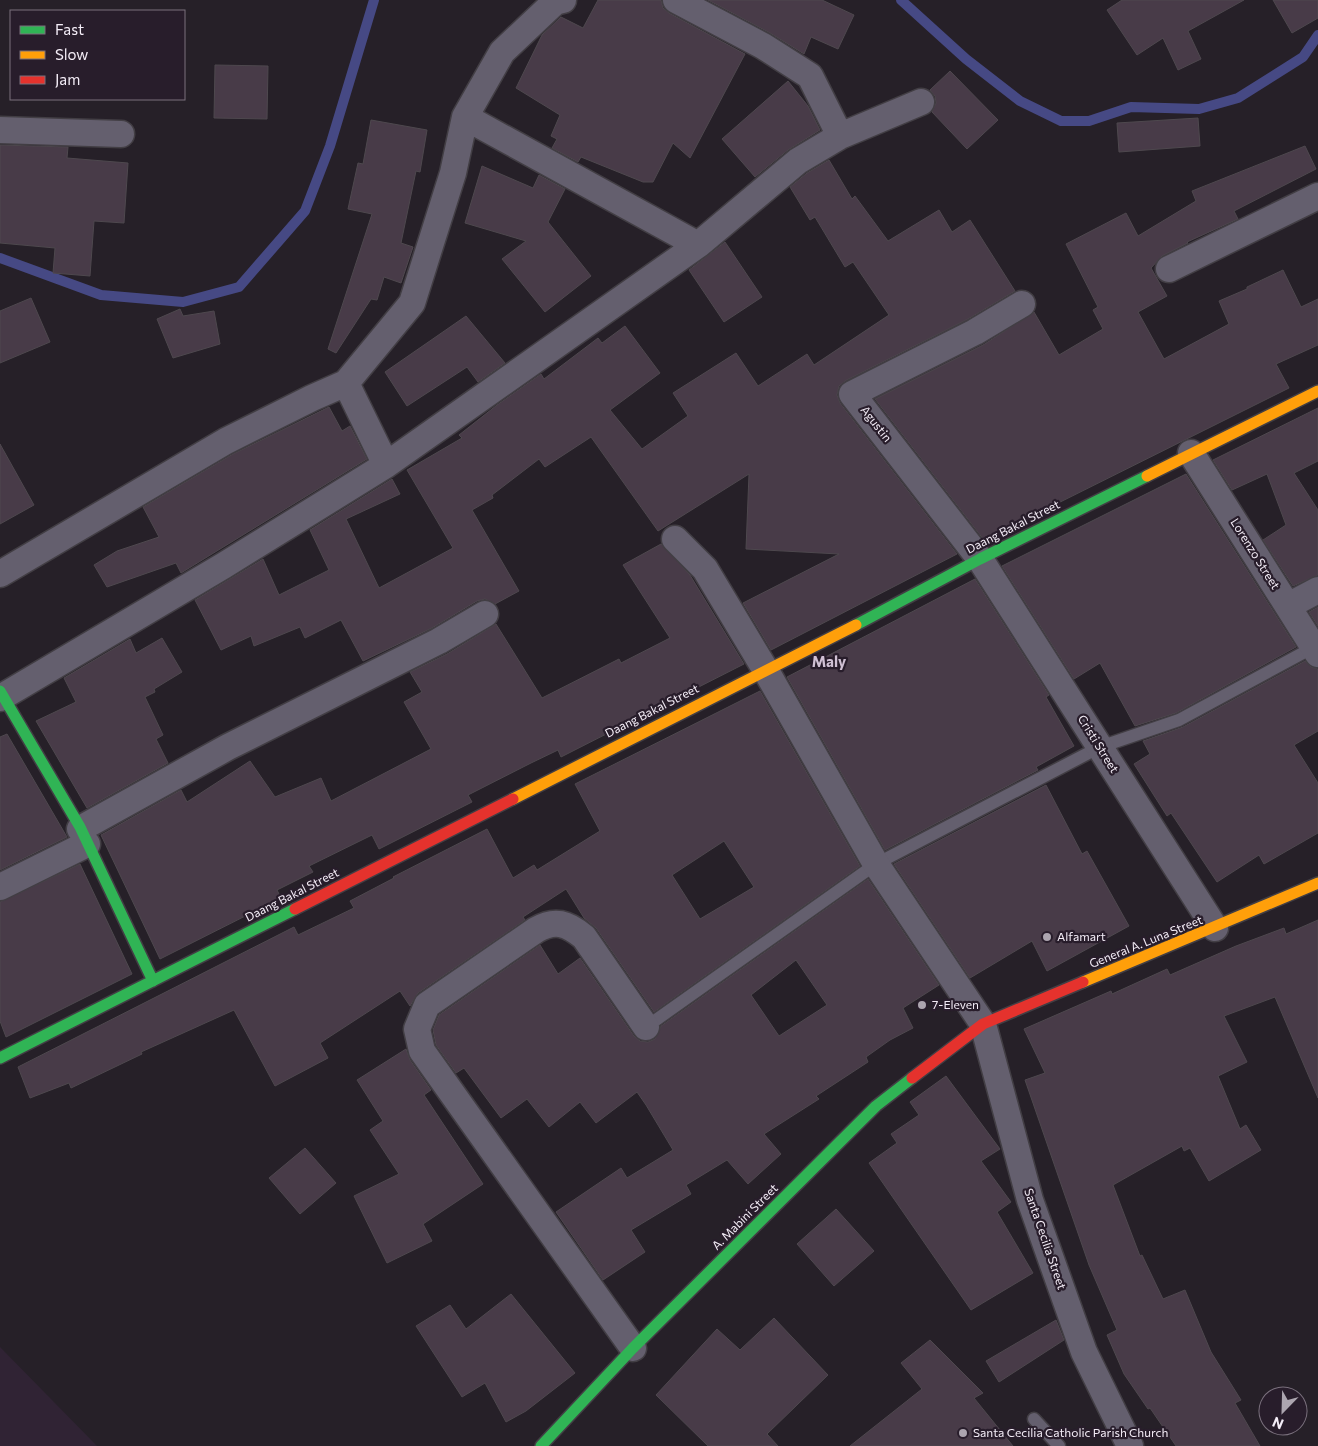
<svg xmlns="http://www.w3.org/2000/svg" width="1318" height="1446" viewBox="0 0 1318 1446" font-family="Commissioner,sans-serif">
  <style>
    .built { fill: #302334 }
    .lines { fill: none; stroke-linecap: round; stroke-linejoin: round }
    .stream { stroke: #464984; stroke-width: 10 }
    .building { fill: #483b48; stroke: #4e484e; fill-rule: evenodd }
    .lane-casing { stroke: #423e44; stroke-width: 15 }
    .street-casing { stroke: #423e44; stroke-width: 29 }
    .fast-casing { stroke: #423e44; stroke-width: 14 }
    .slow-casing { stroke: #423e44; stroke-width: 14 }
    .jam-casing { stroke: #423e44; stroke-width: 14 }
    .lane { stroke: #645f6e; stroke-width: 12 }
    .street { stroke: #645f6e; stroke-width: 26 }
    .fast { stroke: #30b455; stroke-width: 11 }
    .slow { stroke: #ff9f0a; stroke-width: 11 }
    .jam { stroke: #e5322d; stroke-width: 11 }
    .poi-dot { fill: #aca5af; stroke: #281d2b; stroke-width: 2 }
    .labels { text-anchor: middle; stroke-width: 4.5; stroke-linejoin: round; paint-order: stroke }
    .street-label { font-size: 12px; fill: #f4edf7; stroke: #281d2b }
    .poi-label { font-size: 12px; fill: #f4edf7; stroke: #281d2b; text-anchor: start }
    .quarter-label { font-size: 15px; font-weight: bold; fill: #d0c1d4; stroke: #281d2b }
  </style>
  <rect width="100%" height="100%" fill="#262028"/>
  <!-- built -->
  <path class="built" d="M0,1347L97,1446H0Z"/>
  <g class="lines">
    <!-- stream -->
    <path class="stream" d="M901,0L966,59L1020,101L1061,121H1089L1131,107L1199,109L1238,98L1303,57L1318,35
      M0,258L101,295L183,302L239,287L305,211L330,146L374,0"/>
  </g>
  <!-- building -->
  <path class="building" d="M598,0H661L663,8L669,13L745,54L690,158L673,143L653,182H643L581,157L578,162L552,148L557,139L551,136L560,115L516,88L542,35L561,17L583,28Z
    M708,0H822L854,15L838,49L811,37L804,54L770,33Z
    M1122,0H1244L1188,31L1201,59L1178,70L1163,38L1137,55L1107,10Z
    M1273,0H1318V18L1292,33Z
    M215,65L268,66L267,119L214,118Z
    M950,71L998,120L967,149L932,112L936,103L935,96L930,90Z
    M788,81L808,106L820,130L788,150L755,177L722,139Z
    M1198,118L1200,146L1119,152L1117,123Z
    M371,120L427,130L420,172L416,171L401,243L413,247L401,283L384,277L377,300L371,299L336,353L328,349L372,214L348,209L358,163L363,164Z
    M0,145L68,147L67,158L128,163L124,223L94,221L90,276L53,273L55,248L0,243Z
    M1305,146L1316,169L1234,211L1238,219L1187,242L1188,243L1162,256L1151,268L1167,296L1138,312L1164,359L1229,324L1219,301L1247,289V287L1283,270L1301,307L1318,299V345L1276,364L1289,388L984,540L875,399L983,345L1034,312L1059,355L1103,329L1093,310L1098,307L1066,244L1126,213L1138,236L1196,201L1192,191Z
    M829,160L852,199L855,196L888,241L939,210L952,232L970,220L1015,291L968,319L845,381L839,386L837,395L840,403L957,554L771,650L743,603L839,554L746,549L749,474L658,531L591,437L545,467L539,459L492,495L493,498L472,510L519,591L495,604L485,599L477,601L432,628L363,661L341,620L305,638L300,627L254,646L251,636L221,650L195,600L263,559L279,595L329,570L310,530L392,479L400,494L346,519L379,588L453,548L407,470L462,438L459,435L497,405L541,374L544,379L598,338L602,343L625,326L660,373L610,410L642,449L688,416L673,393L736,353L758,386L807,354L814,365L889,315L853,262L845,267L815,217L810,220L790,187L807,173Z
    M482,166L533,188L539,175L565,189L548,222L591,276L545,312L502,259L526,241L465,223Z
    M725,242L762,297L724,322L689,270Z
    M31,298L50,342L0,363V311Z
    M180,309L183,316L214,311L220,344L173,358L157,319Z
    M466,316L505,363L478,382L467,367L407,406L385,372Z
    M329,407L342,431L350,426L367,459L181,573L176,563L107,587L94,565L117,551L159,537L143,507L233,454Z
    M1318,408V461L1294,473L1318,510V575L1293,586L1263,540L1286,525L1267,474L1232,490L1213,460Z
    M0,444L34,505L0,524Z
    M1186,474L1296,647L1176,713L1135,726L1100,663L1074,679L1002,566Z
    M661,544L690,575L744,664L561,757L558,750L531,763L468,795L472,802L379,849L372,835L309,866L313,872L277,890L281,898L160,959L101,835L181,790L187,802L250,761L275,797L321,778L331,801L431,749L404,702L422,692L410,672L447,654L496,624L542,698L619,659L621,663L670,638L623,565Z
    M975,579L1049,695L1046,697L1074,746L1036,767L1038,770L885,850L787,677Z
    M1318,607V626L1309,612Z
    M162,638L182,672L154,689L155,692L145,697L163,735L156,739L168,763L87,808L36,721L76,702L64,678L130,639L136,653Z
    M1305,661L1311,667L1318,669V731L1294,745L1318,783V833L1264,864L1259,855L1217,882L1171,813L1167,816L1134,764L1150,754L1143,741L1183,727Z
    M760,691L860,866L654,1012L596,928L584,918L566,889L523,917L525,920L418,993L410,1006L400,991L320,1043L328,1058L275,1086L234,1010L141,1052L142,1054L71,1088L69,1083L30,1098L18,1067L294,927L298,935L354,908L350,901L394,878L393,877L487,829L513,878L534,865L537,870L600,831L575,784ZM724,841L754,887L700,919L672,875Z
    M7,734L67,837L0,870V737Z
    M1046,785L1082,854L1087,851L1129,926L1047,971L1032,941L970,978L894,864Z
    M80,864L132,974L6,1037L0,1021V902Z
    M868,879L939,985L903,1008L913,1028L890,1040L866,1057L868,1062L816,1096L819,1099L764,1134L781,1154L748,1184L727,1160L686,1185L691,1194L631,1230L645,1252L603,1280L556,1212L621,1168L627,1178L673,1150L646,1105L637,1092L596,1123L580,1102L549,1127L527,1099L501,1118L464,1068L456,1073L436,1045L433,1030L439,1015L540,945L558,974L580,958L634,1036L640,1041L648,1042L655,1039L661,1026ZM796,960L827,1005L779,1036L751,995Z
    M1318,920V1098L1275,997L1224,1016L1247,1062L1218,1076L1240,1129L1246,1125L1261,1150L1209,1181L1190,1148L1184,1151L1182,1146L1113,1185L1140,1256L1142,1255L1163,1299L1185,1290L1211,1352L1241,1400L1235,1403L1260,1446H1176L1150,1408L1148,1409L1124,1374L1107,1335L1117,1330L1089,1265L1025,1080L1045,1073L1024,1029L1111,991L1112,994L1167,969L1170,975L1236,946L1284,928L1286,934Z
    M406,1049L410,1060L431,1090L424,1095L483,1184L423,1224L432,1241L387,1263L354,1196L399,1174L370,1130L383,1121L357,1080Z
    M946,1076L1000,1149L981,1161L1011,1202L997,1212L1033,1273L971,1310L869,1163L897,1143L891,1134L919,1115L910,1102Z
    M305,1148L336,1183L300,1214L269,1178Z
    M836,1209L874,1251L834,1286L797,1244Z
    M511,1294L575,1373L526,1411L506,1422L485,1383L462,1397L416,1326L450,1305L466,1329Z
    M774,1318L828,1375L767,1434L778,1446H708L656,1395L717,1329L740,1350Z
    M1056,1320L1064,1340L999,1382L986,1361Z
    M930,1340L983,1393L974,1398L1013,1446H850L922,1389L901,1363Z"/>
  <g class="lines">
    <defs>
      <path id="lane" d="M646,1027L876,864L1100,747L1179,720L1314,647
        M1034,1419L1059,1446"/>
      <path id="street" d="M676,0L763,46L810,76L840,136
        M465,117L698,245
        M0,130L121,134
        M1169,269L1318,196
        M1022,304L975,332L852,394L980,559L1215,928
        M346,383L386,465
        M1191,453L1318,654
        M675,539L705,569L765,669L876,864L983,1024L1030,1200L1084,1352L1130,1446
        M0,574L226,441L312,398L346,383L412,303L453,173L465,117L502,52L555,2L563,0
        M1288,606L1318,590
        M0,698L223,566L386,465L698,245L798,161L840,136L921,102
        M80,829L228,747L439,641L485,614
        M0,887L87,844
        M633,1348L422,1051L417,1029L427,1005L536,930C555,919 567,923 584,937L646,1027"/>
      <path id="fast" d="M856,625L980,559L1147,476
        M0,691L80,827L153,981
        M0,1058L295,909
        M541,1446L633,1348L876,1106L912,1078"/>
      <path id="slow" d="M1147,476L1318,391
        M513,799L856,625
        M1083,982L1318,883"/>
      <path id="jam" d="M295,909L513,799
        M912,1078L983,1024L1083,982"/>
    </defs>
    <!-- lane casing -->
    <use href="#lane" class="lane-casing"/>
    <!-- street casing -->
    <use href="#street" class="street-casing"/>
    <!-- fast casing -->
    <use href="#fast" class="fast-casing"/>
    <!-- slow casing -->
    <use href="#slow" class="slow-casing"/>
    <!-- jam casing -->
    <use href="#jam" class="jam-casing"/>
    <!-- lane -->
    <use href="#lane" class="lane"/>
    <!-- street -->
    <use href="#street" class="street"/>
    <!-- fast -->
    <use href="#fast" class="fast"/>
    <!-- slow -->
    <use href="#slow" class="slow"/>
    <!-- jam -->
    <use href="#jam" class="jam"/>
  </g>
  <!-- markers -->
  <g class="poi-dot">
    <circle cx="1047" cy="937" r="5"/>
    <circle cx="922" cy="1005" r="5"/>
    <circle cx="963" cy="1433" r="5"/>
  </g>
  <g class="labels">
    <!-- street labels -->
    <g class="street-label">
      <text transform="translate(876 424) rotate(52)" y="4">Agustin</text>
      <text transform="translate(1013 527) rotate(-27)" y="4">Daang Bakal Street</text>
      <text transform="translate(1255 554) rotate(58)" y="4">Lorenzo Street</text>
      <text transform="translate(652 711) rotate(-27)" y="4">Daang Bakal Street</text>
      <text transform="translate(1098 744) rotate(58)" y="4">Cristi Street</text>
      <text transform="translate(292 895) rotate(-27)" y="4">Daang Bakal Street</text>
      <text transform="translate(1146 942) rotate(-22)" y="4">General A. Luna Street</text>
      <text transform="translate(745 1217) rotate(-45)" y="4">A. Mabini Street</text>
      <text transform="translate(1045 1239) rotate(71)" y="4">Santa Cecilia Street</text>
    </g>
    <!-- poi labels -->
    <g class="poi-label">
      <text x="1057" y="941">Alfamart</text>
      <text x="932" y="1009">7-Eleven</text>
      <text x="973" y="1437">Santa Cecilia Catholic Parish Church</text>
    </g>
    <!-- quarter labels -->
    <g class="quarter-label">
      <text x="829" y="667">Maly</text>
    </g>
  </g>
  <!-- legend -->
  <rect x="10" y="10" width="175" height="90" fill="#281d2b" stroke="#7a707d"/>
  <rect x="20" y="26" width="25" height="8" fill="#30b455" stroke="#7a707d"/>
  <text x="55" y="35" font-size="15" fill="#f4edf7">Fast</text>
  <rect x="20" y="51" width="25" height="8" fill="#ff9f0a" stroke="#7a707d"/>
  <text x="55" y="60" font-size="15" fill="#f4edf7">Slow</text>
  <rect x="20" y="76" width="25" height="8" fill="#e5322d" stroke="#7a707d"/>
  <text x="55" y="85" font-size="15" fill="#f4edf7">Jam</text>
  <!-- north arrow -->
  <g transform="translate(1283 1411) rotate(203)"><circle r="24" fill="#281d2b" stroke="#7a707d"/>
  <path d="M0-4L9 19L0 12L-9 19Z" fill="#aca5af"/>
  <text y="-8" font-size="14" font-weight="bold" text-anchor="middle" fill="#f4edf7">N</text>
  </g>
</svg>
